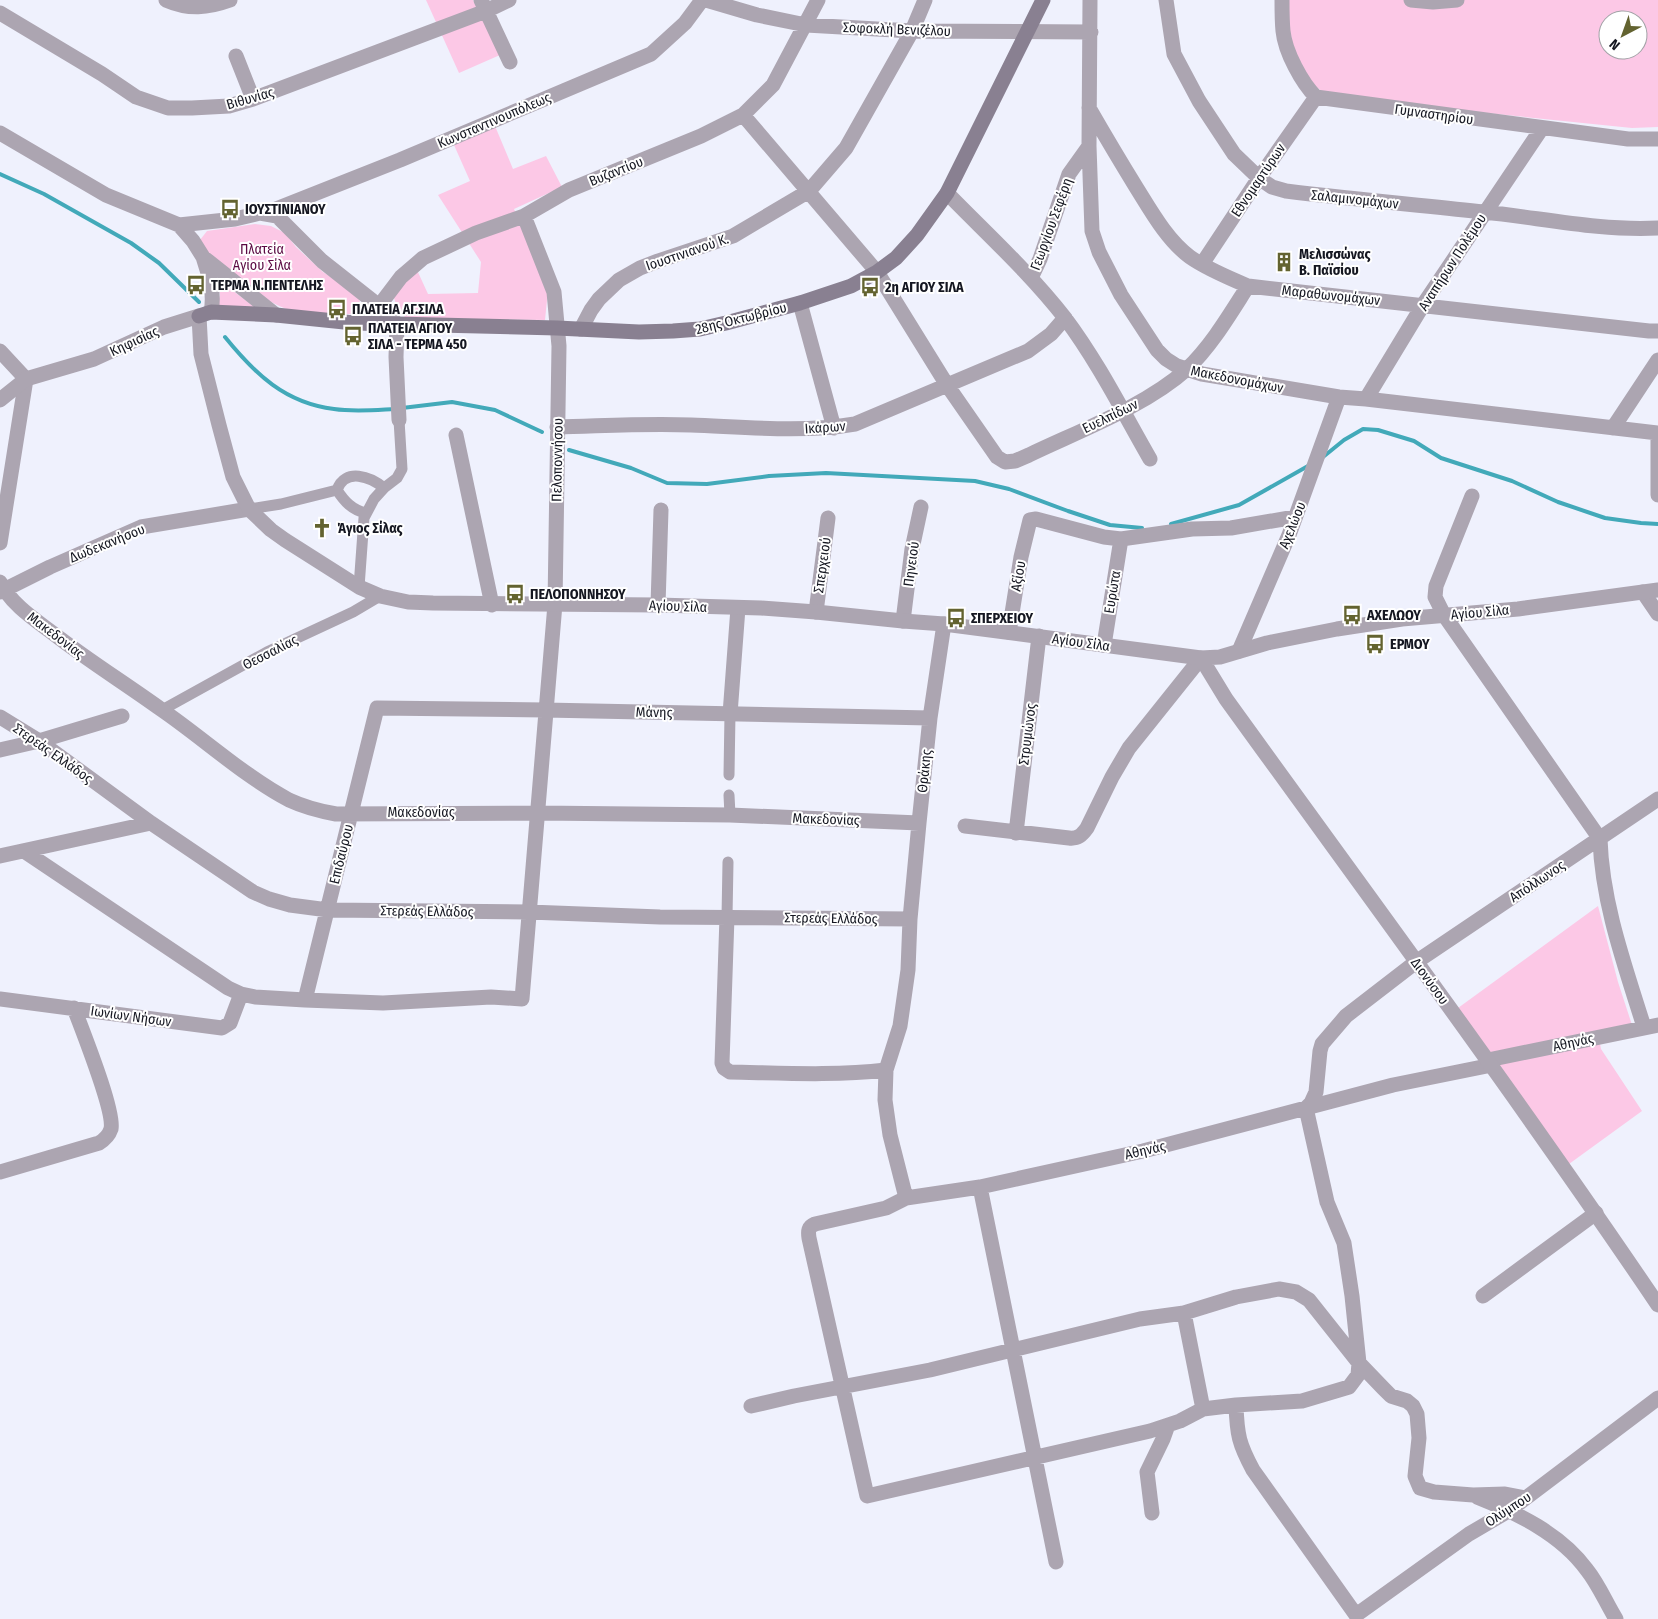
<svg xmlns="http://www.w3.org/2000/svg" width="1658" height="1619" viewBox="0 0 1658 1619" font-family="'Fira Sans Condensed',sans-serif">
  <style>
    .green { fill: #fcc8e6; fill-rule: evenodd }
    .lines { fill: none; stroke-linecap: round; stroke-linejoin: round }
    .stream { stroke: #42a9b9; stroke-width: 4 }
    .pedestrian { stroke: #aca5b1; stroke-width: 11 }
    .minor { stroke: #aca5b1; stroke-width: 15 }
    .tertiary { stroke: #aca5b1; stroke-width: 15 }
    .secondary { stroke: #898091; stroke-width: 15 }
    .labels { text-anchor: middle; stroke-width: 4; stroke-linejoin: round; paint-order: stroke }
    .street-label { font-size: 14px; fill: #151721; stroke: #fff }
    .poi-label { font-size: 14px; font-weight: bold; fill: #151721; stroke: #fff; text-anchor: start }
    .park-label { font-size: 14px; fill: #5b0a43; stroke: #fff }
  </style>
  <rect width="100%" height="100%" fill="#eff1fd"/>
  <!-- green -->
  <path class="green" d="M426,0H473L500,55L459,73Z
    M1284,0H1658V127L1632,128L1330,97L1315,86L1296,65ZM1608,20H1638V50H1608Z
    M495,126L513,169L546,156L562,187L514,209L548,290L545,320L406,318L398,310L393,295L417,270L428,294L478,293L481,262L438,195L470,181L454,145Z
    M255,224L271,226L285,233L296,247L323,272L358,294L361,307L354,314C335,314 315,316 296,312C262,304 230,271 203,250L200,240L207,231Z
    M217,279L256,308L216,307L220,295Z
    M1598,906L1618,982L1632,1025L1598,1033L1601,1049L1642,1111L1569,1164L1458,1008Z"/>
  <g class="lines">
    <!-- stream -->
    <path class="stream" d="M0,174L44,194L131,243L159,263L199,302
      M225,337C255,374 285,403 334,409C354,412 375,410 395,409
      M402,408L452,402L495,410L542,432
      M569,450L631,468L667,483L707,484L769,476L826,473L975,481L1009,489L1068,511L1110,525L1142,528
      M1323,457L1344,440L1363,429L1378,430L1414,441L1441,458L1512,481L1558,502L1605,518L1641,523L1658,524
      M1171,524L1239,505L1308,466"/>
    <!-- pedestrian -->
    <path class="pedestrian" d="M337,490C344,501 352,510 366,513
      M249,509L281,504L337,490C345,467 371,477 384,488L397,478L402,469L399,420
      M359,587L364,518L374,499L384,488
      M162,710L267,652L353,612L380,596
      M729,775L730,714
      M729,795L730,815
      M727,917L728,862"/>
    <!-- minor -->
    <path class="minor" d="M166,0C189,10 208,8 230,0
      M481,0L510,62
      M706,0L757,15L806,25L912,31L1091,32
      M1090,0L1089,146L1092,231L1099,252L1121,295L1157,350L1166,359L1177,366L1202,374L1339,397L1366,399L1658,433
      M1166,0L1174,54L1199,101L1234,154L1259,178L1272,187L1286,191C1352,199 1418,205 1484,212C1542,218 1599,231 1658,228
      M1282,0C1282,10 1282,21 1283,31C1285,52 1302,83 1316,97L1628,139H1658
      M1411,0L1433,2L1457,0
      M0,13L102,74L136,97L168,108H192L229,106L253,99L486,11L509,0
      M236,56L253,99
      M1089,108C1104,134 1120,161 1136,187C1151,211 1167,240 1190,257C1207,269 1229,278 1248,286L1649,331H1658
      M743,115L877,272L947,385L997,457L1005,462L1015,461L1029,455C1079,431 1146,406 1187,369C1212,345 1230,314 1248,286
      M947,193C987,234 1030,273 1065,318C1098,362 1123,412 1150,459
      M266,213L400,160L651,54L685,23L702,0
      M1202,264L1259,178L1316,97
      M1031,278L1040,259L1069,174L1089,146
      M800,303L834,428
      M379,306L401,277L423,258L476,233L524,216L569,190L701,136L743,115L773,85L818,0
      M397,324L396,357L399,420
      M581,329L591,310L599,299L619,280L640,268L658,261L733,236L809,191L846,148L912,31L925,0
      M0,351L26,379L0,543
      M1366,399L1423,305L1542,128
      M557,427C602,426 647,423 691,425C744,427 803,433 855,424L1028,351L1051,334L1065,318
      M1613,428L1658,360
      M1658,433V495
      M456,435L492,605
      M1472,496L1436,586L1435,597L1444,615L1600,839C1602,903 1625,966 1644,1027
      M0,582C11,604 34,619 54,634C89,661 126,684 162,710C204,739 244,776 289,800C304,807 319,811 336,814L538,813L730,815L919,823
      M0,592L50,567L141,527L249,509
      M1643,592L1658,614
      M658,605L661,510
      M816,612L828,518
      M903,621L912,549L921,507
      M1009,632L1021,557L1030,520L1036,519L1104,537L1121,539L1192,529L1231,528L1295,517
      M1104,645L1121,539
      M1239,651L1289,535L1339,397
      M730,714L738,608
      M0,717L39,741L151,823L253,892L269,899L290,905L328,910L529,912L660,917L910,919
      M0,750L39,741L122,716
      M965,826L1069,838C1078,839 1082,835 1087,828L1112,777L1129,748L1201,658
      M1016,833L1039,636
      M24,851L228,988L241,994L255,997L305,1000L383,1003L491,997L522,999L555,604L559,346L554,292L524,216
      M0,856L151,823
      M727,917L722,1063L724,1068L730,1072C782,1073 834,1076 886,1070
      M0,999L222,1028L230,1023L241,994
      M305,1000L377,708L545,710L930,718
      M1488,1060L1658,1025
      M0,1172L99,1143C104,1140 109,1135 111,1129C115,1111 82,1030 74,1008
      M980,1187L1056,1562
      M906,1198L890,1135L885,1100L886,1070L900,1026L908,970L910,919L919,823L930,718L944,624
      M1483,1296L1596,1213
      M1184,1313L1203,1409L1180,1421L1150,1431L867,1496L809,1238C808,1231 808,1227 815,1224L886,1208L906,1198L980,1187L1143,1151L1393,1085L1492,1065
      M1236,1405L1302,1401L1349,1387L1358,1375L1359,1363L1352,1296L1344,1243L1327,1202L1306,1108L1311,1103L1316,1092L1320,1051L1322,1044L1346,1016L1416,962L1658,799
      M751,1406L794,1396L930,1370L1140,1319L1184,1313L1236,1297L1279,1289L1296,1292L1309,1300L1359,1363L1383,1388L1391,1396L1407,1401L1413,1406L1417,1414L1419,1438L1415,1476L1420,1488L1434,1492L1473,1495L1505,1494L1525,1498
      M1203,1409L1236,1405C1237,1435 1239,1444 1253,1470L1356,1615L1469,1534L1510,1510L1658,1398
      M1477,1497C1517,1513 1561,1534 1587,1570C1599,1585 1606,1603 1616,1619
      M1152,1513L1147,1472L1163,1439L1168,1425"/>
    <!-- tertiary -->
    <path class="tertiary" d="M0,133L106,195L179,225L193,241L203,257L276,315
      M179,225L235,219L260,213L277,216L322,261L379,306L397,324
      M203,257C209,276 215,292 211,312
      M0,400L26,379L94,359L164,327L199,316L201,354L219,425L233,477L249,509L271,530L285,540L359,587L380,596L408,602L433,603L658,605L761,608L816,612L903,621L944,624L1201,658L1220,657L1267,643L1337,629L1402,619L1518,609L1658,590
      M1201,658L1226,699C1371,900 1519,1099 1658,1305"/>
    <!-- secondary -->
    <path class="secondary" d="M199,316L211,312L276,315L354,323L557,328L639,332L673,331L700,329L726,323L800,303L851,286L877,272L896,258L917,235L947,193L1043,0"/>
  </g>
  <!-- icons -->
  <defs>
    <symbol id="bus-bare" viewBox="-9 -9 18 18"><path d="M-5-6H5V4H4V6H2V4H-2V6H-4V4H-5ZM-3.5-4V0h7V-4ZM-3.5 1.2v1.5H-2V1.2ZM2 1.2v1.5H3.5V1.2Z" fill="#636330" stroke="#fff" stroke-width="2.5" paint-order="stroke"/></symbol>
    <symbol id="building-bare" viewBox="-9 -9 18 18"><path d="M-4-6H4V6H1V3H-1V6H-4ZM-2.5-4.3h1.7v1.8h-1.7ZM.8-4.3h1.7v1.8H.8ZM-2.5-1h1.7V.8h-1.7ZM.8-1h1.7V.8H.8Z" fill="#636330" stroke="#fff" stroke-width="2.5" paint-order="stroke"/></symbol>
    <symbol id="church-bare" viewBox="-9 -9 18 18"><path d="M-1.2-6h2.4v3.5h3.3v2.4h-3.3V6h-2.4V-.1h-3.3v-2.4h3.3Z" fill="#636330" stroke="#fff" stroke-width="2.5" paint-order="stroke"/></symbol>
  </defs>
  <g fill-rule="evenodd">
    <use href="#bus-bare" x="216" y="195" width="28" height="28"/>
    <use href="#building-bare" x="1270" y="248" width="28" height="28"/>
    <use href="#bus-bare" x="182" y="271" width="28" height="28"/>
    <use href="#bus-bare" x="856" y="273" width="28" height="28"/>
    <use href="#bus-bare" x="323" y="295" width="28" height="28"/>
    <use href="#bus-bare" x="339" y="322" width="28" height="28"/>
    <use href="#church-bare" x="308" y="514" width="28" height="28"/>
    <use href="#bus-bare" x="501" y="580" width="28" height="28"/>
    <use href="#bus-bare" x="1338" y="601" width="28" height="28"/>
    <use href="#bus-bare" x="942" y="604" width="28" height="28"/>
    <use href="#bus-bare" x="1361" y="630" width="28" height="28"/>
  </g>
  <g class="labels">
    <!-- street labels -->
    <g class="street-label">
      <text transform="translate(897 29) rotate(2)" y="5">Σοφοκλή Βενιζέλου</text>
      <text transform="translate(250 98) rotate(-16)" y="5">Βιθυνίας</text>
      <text transform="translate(1434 114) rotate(8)" y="5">Γυμναστηρίου</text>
      <text transform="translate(494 120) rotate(-23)" y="5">Κωνσταντινουπόλεως</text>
      <text transform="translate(616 171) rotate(-22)" y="5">Βυζαντίου</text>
      <text transform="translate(1258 180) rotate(-56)" y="5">Εθνομαρτύρων</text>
      <text transform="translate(1355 199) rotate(6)" y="5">Σαλαμινομάχων</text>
      <text transform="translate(1051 224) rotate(-70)" y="5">Γεωργίου Σεφέρη</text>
      <text transform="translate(687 252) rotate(-19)" y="5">Ιουστινιανού Κ.</text>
      <text transform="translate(1452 262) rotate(-57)" y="5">Αναπήρων Πολέμου</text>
      <text transform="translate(1331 295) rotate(6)" y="5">Μαραθωνομάχων</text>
      <text transform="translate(741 318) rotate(-14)" y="5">28ης Οκτωβρίου</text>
      <text transform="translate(134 341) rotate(-25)" y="5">Κηφισίας</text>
      <text transform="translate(1237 379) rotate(11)" y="5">Μακεδονομάχων</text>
      <text transform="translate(1110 416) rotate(-26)" y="5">Ευελπίδων</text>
      <text transform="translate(825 427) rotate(-4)" y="5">Ικάρων</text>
      <text transform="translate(557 460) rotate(-89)" y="5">Πελοποννήσου</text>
      <text transform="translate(1292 525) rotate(-68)" y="5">Αχελώου</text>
      <text transform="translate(107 543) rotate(-22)" y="5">Δωδεκανήσου</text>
      <text transform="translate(911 564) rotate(-82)" y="5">Πηνειού</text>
      <text transform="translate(822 565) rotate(-82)" y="5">Σπερχειού</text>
      <text transform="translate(1018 576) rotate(-80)" y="5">Αξίου</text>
      <text transform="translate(1112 592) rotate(-81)" y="5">Ευρώτα</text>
      <text transform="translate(678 606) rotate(2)" y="5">Αγίου Σίλα</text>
      <text transform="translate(1480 612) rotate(-5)" y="5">Αγίου Σίλα</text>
      <text transform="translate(56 635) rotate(37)" y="5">Μακεδονίας</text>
      <text transform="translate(1081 642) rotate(8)" y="5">Αγίου Σίλα</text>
      <text transform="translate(270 652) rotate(-27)" y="5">Θεσσαλίας</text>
      <text transform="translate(654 712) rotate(1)" y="5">Μάνης</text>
      <text transform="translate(1027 734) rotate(-83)" y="5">Στρυμώνος</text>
      <text transform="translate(53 753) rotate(35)" y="5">Στερεάς Ελλάδος</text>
      <text transform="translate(924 771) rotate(-84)" y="5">Θράκης</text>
      <text x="421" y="817">Μακεδονίας</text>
      <text transform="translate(826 819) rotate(2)" y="5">Μακεδονίας</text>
      <text transform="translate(341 854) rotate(-76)" y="5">Επιδαύρου</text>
      <text transform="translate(1537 881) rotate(-34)" y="5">Απόλλωνος</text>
      <text transform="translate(427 911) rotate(1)" y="5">Στερεάς Ελλάδος</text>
      <text transform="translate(831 918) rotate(1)" y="5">Στερεάς Ελλάδος</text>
      <text transform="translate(1430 981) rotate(54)" y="5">Διονύσου</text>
      <text transform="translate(131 1016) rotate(8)" y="5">Ιωνίων Νήσων</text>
      <text transform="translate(1573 1042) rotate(-12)" y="5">Αθηνάς</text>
      <text transform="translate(1145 1150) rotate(-13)" y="5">Αθηνάς</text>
      <text transform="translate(1508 1509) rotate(-33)" y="5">Ολύμπου</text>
    </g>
    <!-- poi labels -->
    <g class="poi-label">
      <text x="245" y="214">ΙΟΥΣΤΙΝΙΑΝΟΥ</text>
      <text x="1299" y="259">Μελισσώνας<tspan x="1299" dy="16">B. Παϊσίου</tspan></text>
      <text x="211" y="290">ΤΕΡΜΑ Ν.ΠΕΝΤΕΛΗΣ</text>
      <text x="885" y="292">2η ΑΓΙΟΥ ΣΙΛΑ</text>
      <text x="352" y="314">ΠΛΑΤΕΙΑ ΑΓ.ΣΙΛΑ</text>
      <text x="368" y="333">ΠΛΑΤΕΙΑ ΑΓΙΟΥ<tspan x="368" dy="16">ΣΙΛΑ - ΤΕΡΜΑ 450</tspan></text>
      <text x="337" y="533">Άγιος Σίλας</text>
      <text x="530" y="599">ΠΕΛΟΠΟΝΝΗΣΟΥ</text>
      <text x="1367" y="620">ΑΧΕΛΩΟΥ</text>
      <text x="971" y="623">ΣΠΕΡΧΕΙΟΥ</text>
      <text x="1390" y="649">ΕΡΜΟΥ</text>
    </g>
    <!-- park labels -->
    <g class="park-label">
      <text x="262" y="254">Πλατεία<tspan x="262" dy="16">Αγίου Σίλα</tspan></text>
    </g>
  </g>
  <!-- north arrow -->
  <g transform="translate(1623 35) rotate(221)"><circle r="24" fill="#ffffff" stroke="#a1a2a6"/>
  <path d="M0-4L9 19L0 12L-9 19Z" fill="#636330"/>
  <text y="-8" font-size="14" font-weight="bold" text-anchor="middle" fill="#151721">N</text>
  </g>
</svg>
